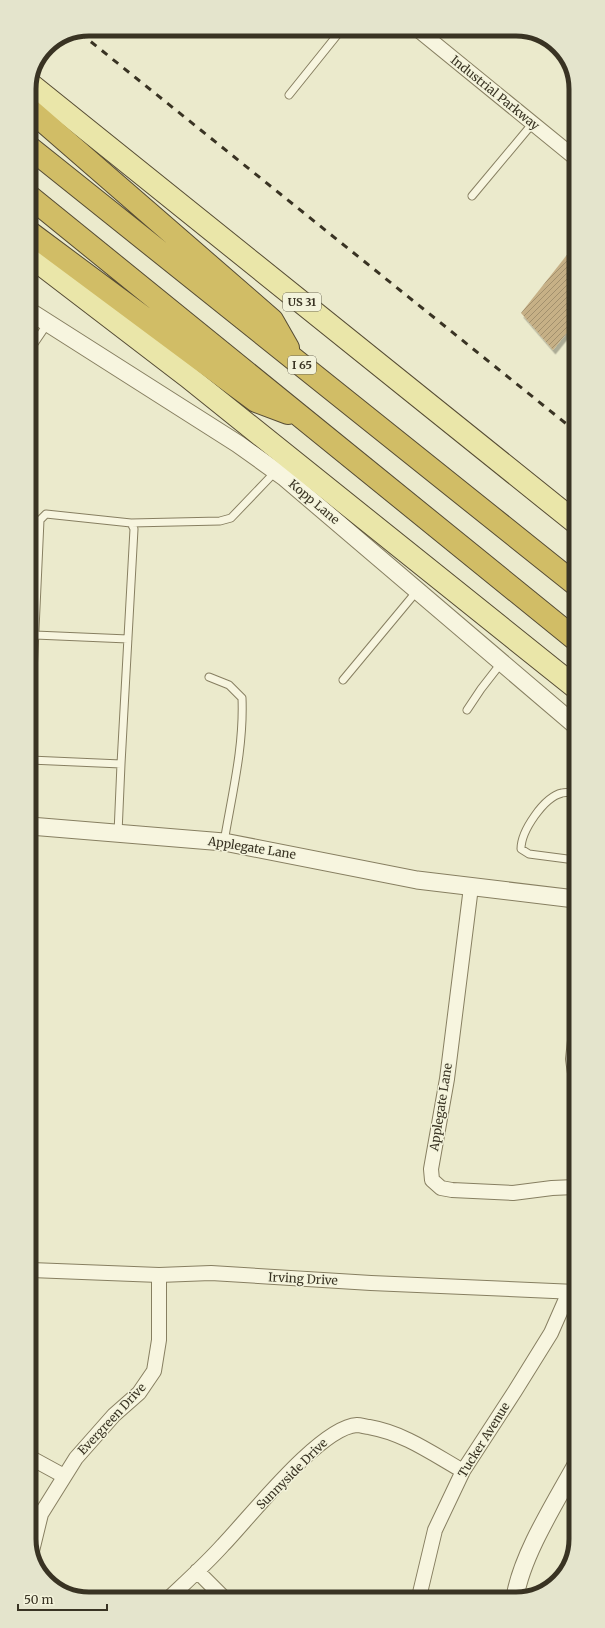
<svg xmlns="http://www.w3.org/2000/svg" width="605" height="1628" viewBox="0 0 605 1628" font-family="Merriweather,serif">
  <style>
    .building { fill: url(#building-hatch); filter: url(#shadow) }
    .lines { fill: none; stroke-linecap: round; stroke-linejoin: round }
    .service-casing { stroke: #877f61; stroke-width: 9 }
    .minor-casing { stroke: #877f61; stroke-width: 16 }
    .tertiary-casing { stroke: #877f61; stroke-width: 19 }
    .primary-casing { stroke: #564c34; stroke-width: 24 }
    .motorway-casing { stroke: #564c34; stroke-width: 24 }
    .service { stroke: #f7f5df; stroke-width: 7 }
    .minor { stroke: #f7f5df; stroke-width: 14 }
    .tertiary { stroke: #f7f5df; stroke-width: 17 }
    .primary { stroke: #eae6a9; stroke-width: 22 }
    .motorway { stroke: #d1bd66; stroke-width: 22 }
    .rail { stroke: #393323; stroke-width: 3; stroke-dasharray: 7 7; stroke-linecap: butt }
    .labels { text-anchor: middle; stroke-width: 3; stroke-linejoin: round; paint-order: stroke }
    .shield { fill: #f3f3db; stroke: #716d5a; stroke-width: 1 }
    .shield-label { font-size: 11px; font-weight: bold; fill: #393323 }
    .street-label { font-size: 12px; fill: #393323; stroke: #f3f3db }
    .rim { fill: none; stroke: #393323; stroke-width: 5 }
  </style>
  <defs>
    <pattern id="building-hatch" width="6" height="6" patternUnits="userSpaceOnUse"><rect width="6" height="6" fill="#c6b086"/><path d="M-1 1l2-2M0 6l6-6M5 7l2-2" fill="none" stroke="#a2906d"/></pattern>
    <filter id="shadow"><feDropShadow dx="2.5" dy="4.5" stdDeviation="0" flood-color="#0004"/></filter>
  </defs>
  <rect width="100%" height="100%" fill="#ebeacc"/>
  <!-- building -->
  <path class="building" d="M574,246V324L553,350L521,313Z"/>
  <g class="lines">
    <defs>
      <path id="service" d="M289,95L342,29
        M472,196L533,123
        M29,351L48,323
        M131,523L220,521L231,518L276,471
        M35,635L128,639
        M209,677L229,685L242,698C244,747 232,794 224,842
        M343,680L417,591
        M467,710L481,689L502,662
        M30,739L40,520L46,514L131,523L134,529L121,764L30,760
        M575,793C571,793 566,792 562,793C544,797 521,831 521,849L529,854L575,860
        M118,833L121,764"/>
      <path id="minor" d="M417,29L574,157
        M471,887L447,1079L431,1169L432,1180L441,1188L452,1190L513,1193L552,1188L575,1187
        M575,1041L573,1059L575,1073
        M31,1270L159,1275L211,1273L371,1283L576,1292
        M31,1458L64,1476
        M31,1555L41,1514L76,1458L114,1415L139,1393L154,1371L159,1340V1275
        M197,1571L224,1598
        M419,1597L435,1530L463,1471L515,1391L551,1333L569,1292
        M169,1598C187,1581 206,1564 223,1545C250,1517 320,1427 357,1425C361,1425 366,1427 369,1427C404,1433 433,1454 463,1471"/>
      <path id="tertiary" d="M29,311L238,444L284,477L575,725
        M30,826L224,842L417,880L575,899
        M515,1597C522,1555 555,1503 576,1465"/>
      <path id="primary" d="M30,84L575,522
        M29,255L187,376L575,687"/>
      <path id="motorway" d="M29,109L272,320L288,348
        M29,147L575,584
        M29,196L575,639
        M29,232L256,401L288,413"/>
    </defs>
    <!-- service casing -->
    <use href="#service" class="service-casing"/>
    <!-- minor casing -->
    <use href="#minor" class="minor-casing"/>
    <!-- tertiary casing -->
    <use href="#tertiary" class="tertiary-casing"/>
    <!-- primary casing -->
    <use href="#primary" class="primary-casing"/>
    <!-- motorway casing -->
    <use href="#motorway" class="motorway-casing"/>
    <!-- service -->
    <use href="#service" class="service"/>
    <!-- minor -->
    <use href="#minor" class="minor"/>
    <!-- tertiary -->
    <use href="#tertiary" class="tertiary"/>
    <!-- primary -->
    <use href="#primary" class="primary"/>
    <!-- motorway -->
    <use href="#motorway" class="motorway"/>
    <!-- rail -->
    <path class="rail" d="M80,33L574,430"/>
  </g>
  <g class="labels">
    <!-- shield labels -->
    <g class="shield">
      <rect x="283" y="293" width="38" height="18" rx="3"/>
      <rect x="288" y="356" width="28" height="18" rx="3"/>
    </g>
    <g class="shield-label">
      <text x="302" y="306">US 31</text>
      <text x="302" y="369">I 65</text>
    </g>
    <!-- street labels -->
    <g class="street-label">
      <text transform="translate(495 93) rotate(39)" y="4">Industrial Parkway</text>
      <text transform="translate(314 502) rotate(40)" y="4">Kopp Lane</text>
      <text transform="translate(252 848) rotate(9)" y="4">Applegate Lane</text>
      <text transform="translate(441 1107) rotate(-81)" y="4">Applegate Lane</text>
      <text transform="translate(303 1279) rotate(3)" y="4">Irving Drive</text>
      <text transform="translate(112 1419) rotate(-47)" y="4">Evergreen Drive</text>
      <text transform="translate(484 1440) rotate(-58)" y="4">Tucker Avenue</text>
      <text transform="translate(292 1474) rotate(-45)" y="4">Sunnyside Drive</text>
    </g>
  </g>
  <!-- crop -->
  <path d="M0 0H605V1628H0ZM89 36H516A53 53 0 0 1 569 89V1539A53 53 0 0 1 516 1592H89A53 53 0 0 1 36 1539V89A53 53 0 0 1 89 36Z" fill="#e4e4cc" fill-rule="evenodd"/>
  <path class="rim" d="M89 36H516A53 53 0 0 1 569 89V1539A53 53 0 0 1 516 1592H89A53 53 0 0 1 36 1539V89A53 53 0 0 1 89 36Z"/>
  <!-- scale -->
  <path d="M18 1604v6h89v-6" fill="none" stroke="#393323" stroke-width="2"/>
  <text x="24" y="1604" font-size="12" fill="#393323" stroke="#f3f3db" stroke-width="3" paint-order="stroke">50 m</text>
</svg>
